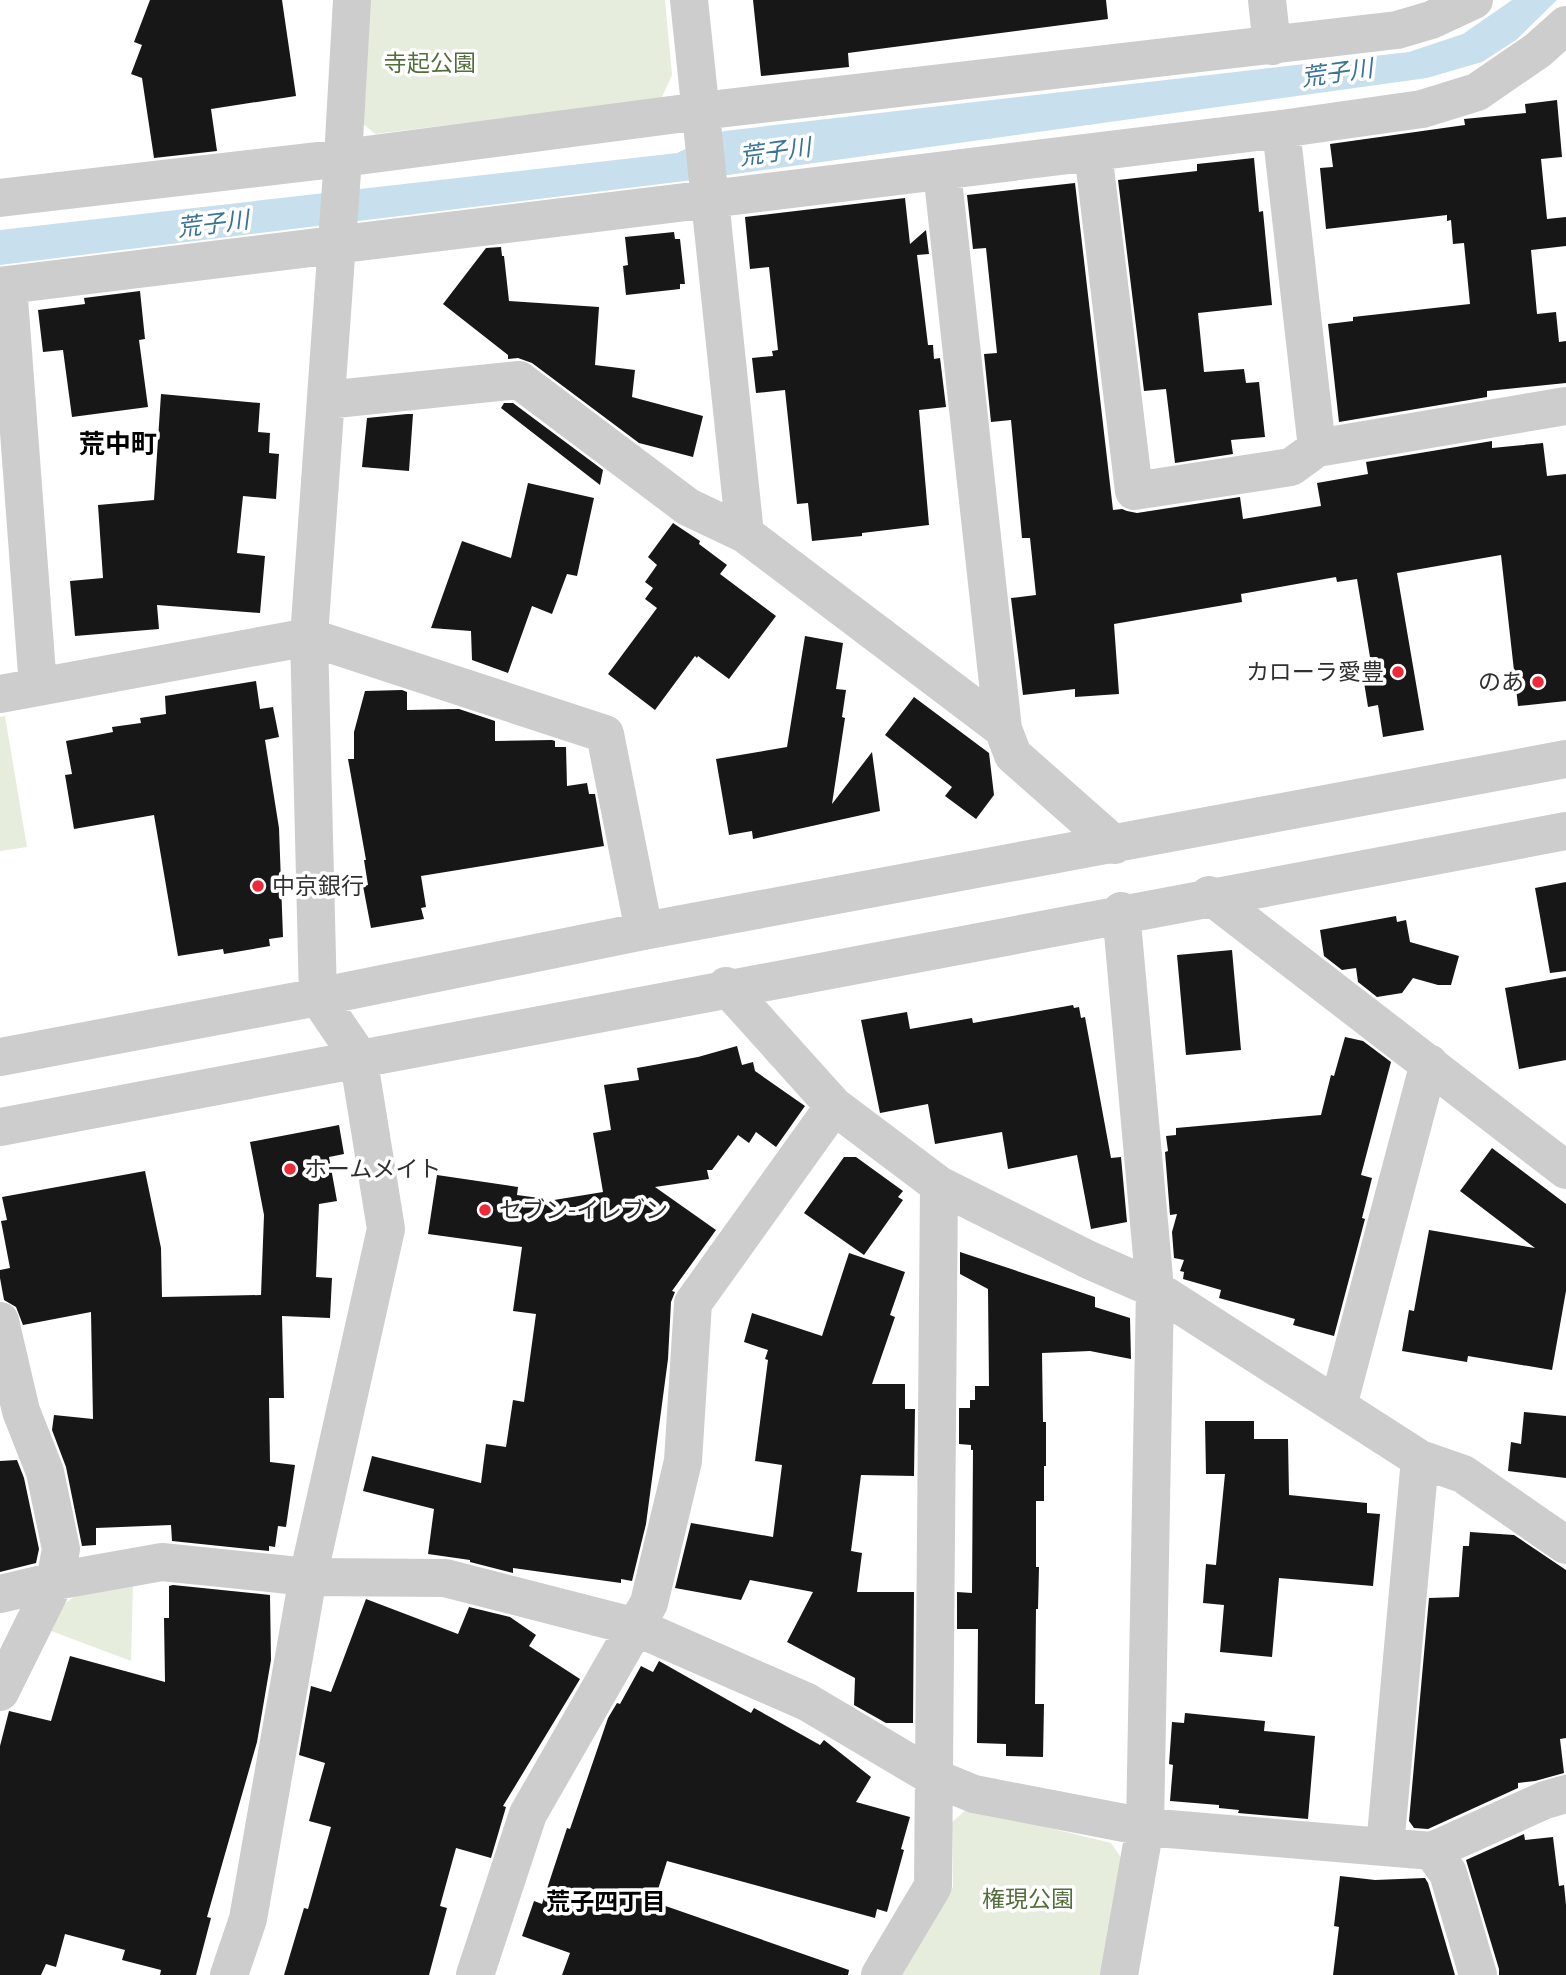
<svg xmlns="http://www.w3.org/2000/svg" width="1566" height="1975" viewBox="0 0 1566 1975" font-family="Karla,'Noto Sans JP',sans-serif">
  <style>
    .green { fill: #e6eddd }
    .water { fill: #c8dfee }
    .building { fill: #171717 }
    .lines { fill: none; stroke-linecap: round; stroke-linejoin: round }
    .minor { stroke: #cdcdcd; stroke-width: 38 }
    .poi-dot { fill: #ee2a3a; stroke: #fff; stroke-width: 2.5 }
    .labels { text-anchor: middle; stroke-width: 7; stroke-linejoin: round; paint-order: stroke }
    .park-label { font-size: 23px; fill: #536e3a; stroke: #fff }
    .poi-label { font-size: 23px; fill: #303030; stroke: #fff; text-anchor: start }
    .water-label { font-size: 24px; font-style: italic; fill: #397396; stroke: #fff }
    .neighbourhood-label { font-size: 24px; font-weight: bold; fill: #000; stroke: #fff }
    .quarter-label { font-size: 26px; font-weight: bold; fill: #000; stroke: #fff }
  </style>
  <rect width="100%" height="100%" fill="#fff"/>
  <!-- green -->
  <path class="green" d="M370,0H665L672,75L661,99L375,134L361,122Z
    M5,716L27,847L0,851V717Z
    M133,1583L131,1661L46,1629L54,1611L85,1589Z
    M968,1808L1111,1843L1122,1859L1103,1975H900L953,1887L952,1822Z"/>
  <!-- water -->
  <path class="water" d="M1512,0H1557L1516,40L1482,62L1427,78L685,181L0,265V230L677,153L724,131L1409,52L1463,34Z"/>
  <!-- building -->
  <path class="building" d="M150,0H282L296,96L211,109L217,151L154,158L142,78L131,74L142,45L134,42Z
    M753,0H1106L1108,19L848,53L849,67L761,76Z
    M1557,100L1562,157L1541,159L1547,219L1566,217V246L1531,250L1537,314L1556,312L1559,342L1566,341V383L1487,391V397L1339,422L1328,324L1353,321V317L1470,304L1464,243L1453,244L1451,220L1447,221V215L1326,229L1320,168L1333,167L1330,144L1465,125L1464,119L1526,113L1525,104Z
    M1254,158L1259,212L1263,211L1272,305L1198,313L1204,372L1244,369L1246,383L1259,382L1265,437L1231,440L1233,454L1175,463L1166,389L1144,391L1118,180L1197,171V164Z
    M1075,183L1113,510L1122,509L1127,511L1137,513L1240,497L1243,519L1321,506L1317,483L1368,474L1366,462L1492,441V448L1543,443L1547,476L1566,474V701L1518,706L1501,555L1397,573L1424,730L1383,737L1378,705L1368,707L1363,676L1373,675L1357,579L1337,582L1336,577L1241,594L1242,602L1114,624L1119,694L1075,697V689L1023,695L1011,598L1036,595L1030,538H1022L1011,420L991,422L984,354L997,353L986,248L973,249L967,195Z
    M905,198L910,244L926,230L929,254L917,255L928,345H933L934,359L940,358L946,407L919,410L929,525L862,533V536L812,541L808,503L797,504L785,390L756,393L752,358L773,356L772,351L778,350L769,267L750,269L745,217Z
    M674,232L675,239H680L685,284H680V289L626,295L623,266L628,265L625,237Z
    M501,247L502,256H504L509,301L599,307L595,365L635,370L632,397L703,416L693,457L639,443L532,363L518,358L508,359V355L443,304L486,248Z
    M140,291L145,339L139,340L148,407L72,417L63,350L43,352L38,310L85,304L84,298Z
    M161,394L260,403L258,432L270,433L269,453L279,454L276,499L243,496L237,553L265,556L260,613L157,605L159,629L75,636L70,581L103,578L98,505L154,500Z
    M504,403H513L603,470L600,485L501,408Z
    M407,414H413L409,471L362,467L367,418Z
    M528,483L594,498L577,576L567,574L552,614L532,606L508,673L472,660L471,631L431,628L462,541L511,558Z
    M673,523L700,541L699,544L727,565L720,574L776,616L729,679L698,656L697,658L695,656L655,710L608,674L657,608L645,599L653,588L645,582L657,565L648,557Z
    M805,636L843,643L836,689L846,690L842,717L845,718L832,804L872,752L880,811L753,839L752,831L729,835L716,759L787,747Z
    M256,681L260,709L273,707L279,737L265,740L279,828L283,937L269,939L270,946L224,954L223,949L178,956L154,815L74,829L65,775L72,774L66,741L113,732L112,727L141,723L140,718L166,714L165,696Z
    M402,690L407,692V710L459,709L495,721V741L552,740L555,741V747H566L567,786L587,783L589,794H595L604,846L421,876L426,907L421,908L424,919L371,928L363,886L368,885L364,860H366L348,759H354V732L365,691Z
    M914,697L989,753L994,795L976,819L945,796L952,787L885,735Z
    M1566,882V971L1550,973L1535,888Z
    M1396,916L1397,922L1406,920L1410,942L1459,956L1451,985H1438L1413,978L1402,993L1377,997L1358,982L1356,968L1342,970L1324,956L1320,930Z
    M1232,950L1241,1050L1186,1055L1177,955Z
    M1566,977V1060L1519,1069L1505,988Z
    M1073,1005L1074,1008L1079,1007L1081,1018L1085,1017L1111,1158L1121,1157L1127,1222L1091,1229L1077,1155L1008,1169L1002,1132L935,1144L928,1104L880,1113L861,1020L907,1012L910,1029L972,1018L973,1023Z
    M1345,1037L1363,1041L1391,1062L1361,1175L1372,1178L1362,1218L1365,1219L1334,1336L1293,1325L1295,1319L1219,1298L1221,1290L1183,1279L1184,1272L1180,1271L1184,1260L1174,1258L1172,1232L1177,1214L1170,1215L1165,1152L1168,1151L1166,1136L1176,1135V1128L1321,1115L1331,1075L1334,1076Z
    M737,1046L742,1065L753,1062L755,1071L805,1106L776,1147L756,1132L749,1143L738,1135L712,1170H707L709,1179L655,1187L716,1230L672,1291L675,1292L671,1302L668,1359L646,1524L632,1581L621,1579V1583L513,1568V1573L470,1562V1560L428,1554L434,1509L363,1491L372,1456L481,1483L486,1444L506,1447L513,1400L524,1402L536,1314L513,1311L522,1247L428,1234L437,1175L518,1187L517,1195L554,1200L603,1192L593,1133L611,1130L604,1085L639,1080L637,1068L698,1057Z
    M339,1125L344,1154L329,1157L337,1201L319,1204L316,1277L332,1278L330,1318L282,1316L284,1398H269L270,1462L295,1465L286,1527L278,1526L275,1547L269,1546V1551L172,1541L171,1525L96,1528V1545L82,1546L66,1467L52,1430L54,1415L93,1419L91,1312L23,1325L16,1307L4,1300L0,1278V1270L10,1268L1,1221L7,1220L2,1197L145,1171L161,1248L162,1297L261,1295L264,1215L250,1142Z
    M1492,1148L1566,1204V1291L1552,1370L1468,1356L1467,1362L1402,1351L1409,1310L1414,1311L1429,1230L1535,1248L1460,1191Z
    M844,1157H856L903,1191L898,1197L903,1200L864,1255L804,1213Z
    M960,1252L1095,1297V1307L1130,1318L1131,1359L1090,1351L1042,1353L1043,1422H1046V1466H1044V1501H1036V1567H1039L1038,1609H1036L1035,1704H1044L1043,1757L1006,1756V1744L977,1743L978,1629H957V1592L972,1593L973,1450H971V1445L959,1444V1408H970V1400H975V1386H989L988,1289L960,1274Z
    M849,1253L905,1272L890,1315L895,1317L872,1384H905V1409H915L914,1476L861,1475L851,1551L862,1553L857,1592H914L913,1723H886L854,1705L855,1678L787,1642L813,1592L750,1580L741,1600L675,1588L691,1523L773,1537L782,1465L755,1461L768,1360L765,1359L768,1350L744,1342L752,1313L822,1336Z
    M1524,1412L1566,1416V1478L1508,1471L1511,1442L1521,1444Z
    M1205,1421H1254V1439H1288L1289,1495L1367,1503V1513L1380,1514L1373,1586L1279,1578L1272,1657L1220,1652L1224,1605L1203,1603L1206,1564L1216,1565L1225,1474H1206Z
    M17,1460L24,1478L39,1549L36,1563L0,1572V1461Z
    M1470,1532L1514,1535L1566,1570V1738L1560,1739L1564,1773L1535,1781L1518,1783V1788L1428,1829L1414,1828L1409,1821L1429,1598L1459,1597L1463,1546H1469Z
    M173,1585L270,1595L271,1660L257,1742L207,1917L211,1918L196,1975H160L161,1970L122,1960L125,1950L65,1934L56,1967L46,1964L41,1975H0V1746L9,1711L51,1721L70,1656L165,1682L164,1618H169V1586Z
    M366,1599L458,1634L469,1607L510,1617L536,1635L529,1646L580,1679L503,1806L506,1807L491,1858L456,1848L440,1906L447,1908L429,1975H284L304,1908L308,1909L331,1827L309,1821L325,1763L299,1755L311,1686L331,1692Z
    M659,1661L751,1713L754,1708L820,1745L824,1740L871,1777L856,1802L910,1817L901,1849L904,1850L887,1912L877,1909L875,1918L667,1861L654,1902L849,1970L848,1975H562L570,1953L522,1936L534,1901L542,1904L567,1828L570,1829L608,1718L617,1703L620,1704L641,1666L653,1672Z
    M1185,1713L1265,1721L1264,1731L1315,1736L1308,1819L1238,1813L1239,1810L1219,1808V1805L1170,1801L1173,1765L1169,1764L1172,1722L1184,1723Z
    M1524,1834L1525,1840L1553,1837L1559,1886L1564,1885L1566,1905V1975H1499V1969L1466,1860Z
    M1340,1876L1375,1880L1425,1878L1428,1883L1455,1975H1333L1339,1927L1334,1926Z"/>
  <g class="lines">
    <!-- minor -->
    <path class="minor" d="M689,0L745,534
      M1267,0L1272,46
      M1281,129L1317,448L1566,406
      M1093,152L1134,491L1291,467L1317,448
      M942,171L1003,729
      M0,198L343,158L701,111L1397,30L1431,20L1474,0
      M8,285L38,687
      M0,286L1281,129L1422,109L1477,92L1538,50L1566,25
      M326,400L519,380L688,507L745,534L1003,729L1013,755L1115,845
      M0,694L309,637L605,734L644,931
      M1209,895L1566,1170
      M726,986L834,1106L939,1185L1089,1260L1155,1289L1420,1459L1463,1474L1566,1545
      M0,1057L318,997L644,931L1566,759
      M0,1127C521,1024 1043,926 1566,831
      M0,1321L21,1411L45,1472L61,1549L55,1581L0,1692
      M1338,1406L1429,1063
      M0,1594L55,1581L162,1562L308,1577L445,1578L636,1627L807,1702L935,1778L974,1794L1145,1827L1432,1851L1545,1800L1566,1794
      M1385,1847L1420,1459
      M1432,1851L1448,1873L1478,1975
      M229,1975L248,1919L308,1577L386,1229L358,1056L318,997L309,637L343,158L352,0
      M475,1975L528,1814L649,1603L683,1461L693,1303L834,1106
      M880,1975L933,1886L939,1185
      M1119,1975L1145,1827L1155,1289L1121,911"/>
  </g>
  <!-- markers -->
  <g class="poi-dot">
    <circle cx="1398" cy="672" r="7"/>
    <circle cx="1538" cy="682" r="7"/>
    <circle cx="258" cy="886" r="7"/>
    <circle cx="290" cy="1169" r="7"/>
    <circle cx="485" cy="1210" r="7"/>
  </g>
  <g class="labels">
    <!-- park labels -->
    <g class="park-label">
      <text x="430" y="71">寺起公園</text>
      <text x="1028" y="1907">権現公園</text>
    </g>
    <!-- poi labels -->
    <g class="poi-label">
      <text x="1384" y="680" text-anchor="end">カローラ愛豊</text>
      <text x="1524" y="690" text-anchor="end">のあ</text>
      <text x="272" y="894">中京銀行</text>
      <text x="304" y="1177">ホームメイト</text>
      <text x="499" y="1218">セブン-イレブン</text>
    </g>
    <!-- water labels -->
    <g class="water-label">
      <text transform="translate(1337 73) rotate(-8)" y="8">荒子川</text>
      <text transform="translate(775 152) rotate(-8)" y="8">荒子川</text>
      <text transform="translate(213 224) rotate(-7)" y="8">荒子川</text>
    </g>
    <!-- neighbourhood labels -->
    <g class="neighbourhood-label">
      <text x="606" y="1910">荒子四丁目</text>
    </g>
    <!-- quarter labels -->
    <g class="quarter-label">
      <text x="118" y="453">荒中町</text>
    </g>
  </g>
</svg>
